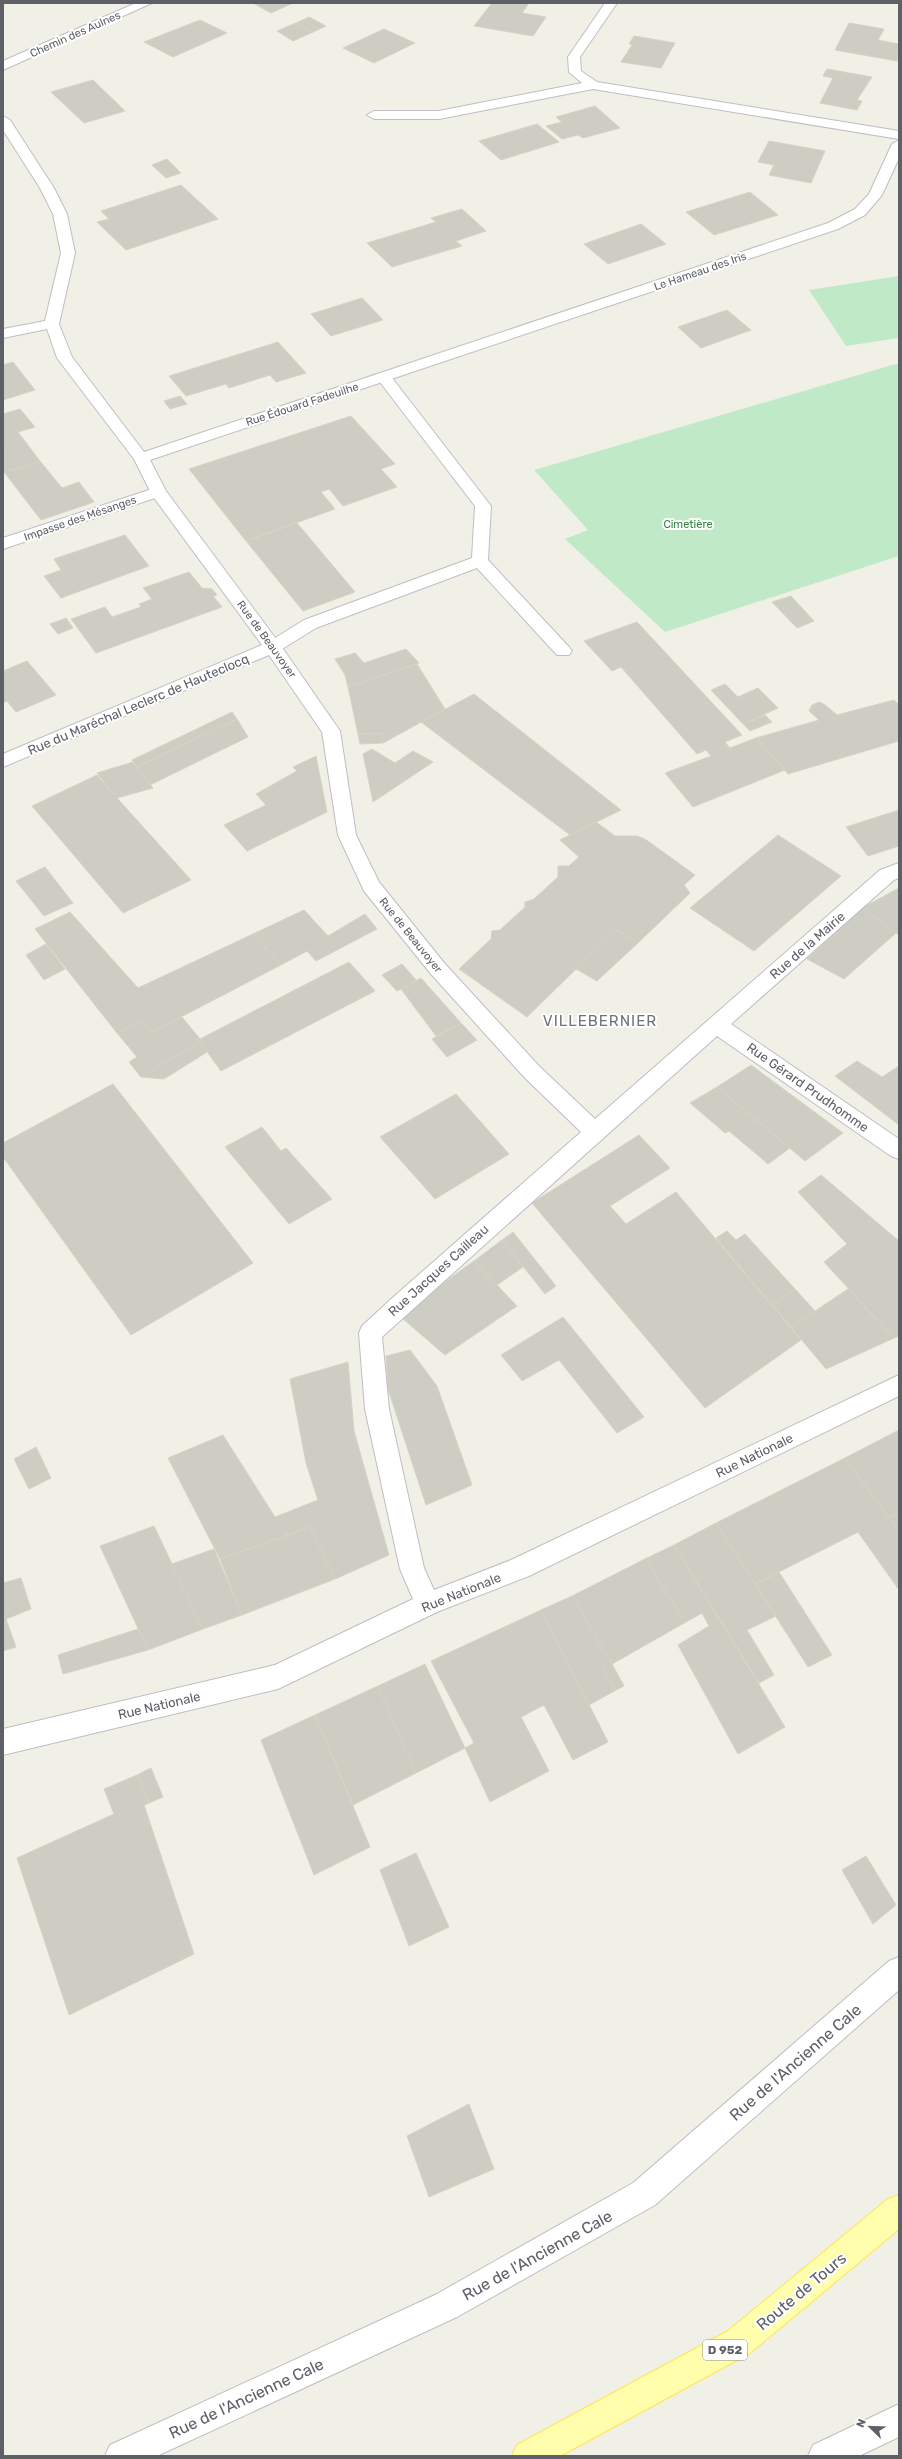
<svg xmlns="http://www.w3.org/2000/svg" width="902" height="2459" viewBox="0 0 902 2459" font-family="Rubik,sans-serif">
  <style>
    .green { fill: #c0eac7 }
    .building { fill: #cecdc4; stroke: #d6d3c3 }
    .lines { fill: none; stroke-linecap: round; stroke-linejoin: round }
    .lane-casing { stroke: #bdbec5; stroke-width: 2 }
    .street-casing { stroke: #bdbec5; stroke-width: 2 }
    .primary-casing { stroke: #fde652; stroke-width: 2 }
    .lane { fill: #fff; fill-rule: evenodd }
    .street { fill: #fff; fill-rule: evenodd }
    .primary { fill: #fffeac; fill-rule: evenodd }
    .labels { text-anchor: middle; stroke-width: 4; stroke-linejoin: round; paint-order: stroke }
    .far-street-label { font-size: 11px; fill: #5d6067; stroke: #fff }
    .far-park-label { font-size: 11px; fill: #2e853f; stroke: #fff }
    .shield { fill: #fff; stroke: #8e9095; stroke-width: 1 }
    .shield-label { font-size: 12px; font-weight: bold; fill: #5d6067 }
    .street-label { font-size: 13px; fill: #5d6067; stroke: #fff }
    .quarter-label { font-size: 15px; letter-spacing: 1px; fill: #6e7279; stroke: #fff }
    .near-street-label { font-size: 16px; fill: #5d6067; stroke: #fff }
  </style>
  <rect width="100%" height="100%" fill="#f1f0e6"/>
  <!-- green -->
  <path class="green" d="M899,276V338L846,346L809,290Z
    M899,363V556L665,632L565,539L588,530L534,470Z"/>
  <!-- building -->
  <path class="building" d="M253,3H293L271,13Z
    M492,3H529L522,13L546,17L533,36L474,26Z
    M309,17L326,26L313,32L296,23Z
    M200,20L227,33L173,57L144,42Z
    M296,23L313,32L293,41L277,31Z
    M849,23L884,29L878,40L899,44L897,61L835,50Z
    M384,29L415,43L374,63L343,48Z
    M634,36L675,43L661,68L621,62L632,45L629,44Z
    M827,69L872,77L857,100L862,101L857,110L820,103L833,78L823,76Z
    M93,80L125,111L84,123L51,92Z
    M595,106L620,128L583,138L578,135L562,139L546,126L562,122L556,117Z
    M537,124L559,142L501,160L479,141Z
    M769,141L825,151L811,183L769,175L774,165L758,162Z
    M167,159L181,173L166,178L152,165Z
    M181,185L218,219L126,250L97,222L109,219L101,211Z
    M750,192L778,215L714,235L686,212Z
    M462,209L486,231L456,241L462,246L392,267L367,243L436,222L431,218Z
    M641,224L666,244L608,264L584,244Z
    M362,298L383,320L331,336L311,314Z
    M727,310L751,330L701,348L678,327Z
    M278,342L306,373L276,382L270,375L229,388L226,384L186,396L169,376Z
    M13,362L35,390L3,400V365Z
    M180,396L187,404L170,409L164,401Z
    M20,409L35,427L18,432L40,461L4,472L3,414Z
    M351,416L395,464L381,469L397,487L343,506L329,489L321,492L335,509L246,541L189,469Z
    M40,461L62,488L79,482L94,502L41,520L4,472Z
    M297,523L355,592L303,611L246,541Z
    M125,535L149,566L61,598L44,576L61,570L54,559Z
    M189,572L202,588L212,589L217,595L213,596L222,607L96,653L71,619L105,607L112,617L141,607L139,604L152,599L143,588Z
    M791,596L814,621L797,628L772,602Z
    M66,618L73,628L58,634L50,624Z
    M637,622L742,735L725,742L730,748L756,738L785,770L693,807L665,773L711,756L706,750L697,754L621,667L612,671L584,641Z
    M406,649L419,663L348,687L345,675L335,659L355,653L364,663Z
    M27,661L56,695L16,712L7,701L3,703V671Z
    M417,664L445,709L383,743L381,733L358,734L348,687Z
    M725,684L738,697L758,688L778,708L743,724L711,690Z
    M474,694L621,810L570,835L421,722Z
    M894,700L899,705V741L788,774L756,738L819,720L809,711L812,705L819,702L824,704L837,715Z
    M232,712L237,719L137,767L132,760Z
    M765,715L772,722L750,731L743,724Z
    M237,719L248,737L150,785L137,767Z
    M381,733L383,743L360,744L358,734Z
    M372,749L395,763L413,751L433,762L373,802L363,754Z
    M316,756L327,812L247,851L224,825L266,805L256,794L297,771L293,767Z
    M133,762L153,788L117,798L97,773Z
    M97,775L117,798L191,880L123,913L32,806Z
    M899,810V846L868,856L846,827Z
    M596,822L615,836H637L645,839L695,875L684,885L690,893L639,942L616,930L527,1017L459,969L491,939L492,931L500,930L525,907V902L534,899L558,877V866H569L579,857L560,840Z
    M778,835L841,876L754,951L690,908Z
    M45,867L73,903L44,916L16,881Z
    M899,888V935L862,908Z
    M862,908L896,933L844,979L807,959Z
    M304,910L328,936L365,914L377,929L316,961L307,951L281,965L253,934Z
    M70,912L138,988L253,934L281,965L152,1032L142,1020L117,1033L35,929Z
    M616,930L639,942L597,981L576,969Z
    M46,944L65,969L44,980L26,955Z
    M349,962L375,991L221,1071L200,1042L141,1077L129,1062L137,1057L117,1033L142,1020L152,1032L182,1017L200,1039Z
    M402,964L417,981L397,991L382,975Z
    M421,978L461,1023L436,1036L401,989Z
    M461,1023L477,1040L447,1057L432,1039Z
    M200,1042L207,1052L164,1079L141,1077Z
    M857,1061L882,1077L899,1066V1125L835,1076Z
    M751,1065L843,1133L805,1161L717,1087Z
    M113,1084L253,1263L131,1335L3,1157V1143Z
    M717,1087L790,1148L768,1164L729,1131L725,1133L690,1103Z
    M456,1094L509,1154L435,1199L380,1137Z
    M262,1127L281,1151L286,1148L332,1199L289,1224L225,1147Z
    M639,1135L670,1168L610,1206L626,1224L676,1192L801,1340L705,1408L532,1203Z
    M821,1175L899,1241V1336L894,1338L824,1262L847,1244L798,1192Z
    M727,1231L736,1240L745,1234L795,1289L772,1305L716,1238Z
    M513,1232L556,1286L545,1294L502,1240Z
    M502,1240L523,1267L497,1285L474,1261Z
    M474,1261L517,1306L445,1355L402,1318L404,1311Z
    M795,1289L815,1311L791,1327L772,1305Z
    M848,1289L894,1338L826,1369L791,1327Z
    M563,1317L644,1417L617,1433L559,1360L522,1381L501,1355Z
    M410,1350L437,1386L472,1485L426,1505L388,1389L386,1356Z
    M348,1362L354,1431L389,1555L335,1579L310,1527L220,1559L168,1458L223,1435L275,1517L318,1500L306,1463L290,1379Z
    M899,1430V1513L889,1518L845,1458Z
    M36,1447L51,1478L29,1489L14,1459Z
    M845,1458L899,1531V1590L858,1532L755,1584L716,1523Z
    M899,1513V1531L889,1518Z
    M716,1523L776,1616L747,1630L774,1675L759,1683L674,1545Z
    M154,1526L203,1629L148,1650L100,1546Z
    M310,1527L335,1579L242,1615L220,1559Z
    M674,1545L785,1727L738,1754L678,1645L709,1626L702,1613L686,1622L645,1559Z
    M214,1549L242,1615L203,1629L172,1564Z
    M645,1559L686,1622L612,1664L572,1596Z
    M779,1572L832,1655L808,1667L755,1584Z
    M21,1578L31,1609L6,1619L16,1647L3,1651V1583Z
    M572,1596L612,1664L603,1669L616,1690L589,1705L541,1610Z
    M541,1610L608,1742L573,1760L544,1705L521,1717L549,1771L490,1802L465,1748L474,1743L431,1661Z
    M138,1629L148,1650L63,1674L58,1655Z
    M425,1664L465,1748L416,1773L378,1686Z
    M612,1664L624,1686L616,1690L603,1669Z
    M378,1686L416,1773L353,1805L315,1715Z
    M315,1715L370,1847L314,1875L261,1740Z
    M151,1768L163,1797L149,1803L137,1775Z
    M137,1775L149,1803L144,1805L194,1954L69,2015L17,1858L114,1814L104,1789Z
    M416,1853L449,1927L409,1946L380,1870Z
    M866,1856L896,1905L873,1924L842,1870Z
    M469,2104L494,2169L429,2197L407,2136Z"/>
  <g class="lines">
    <defs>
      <path id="lane" d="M384,372L389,374L491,506L488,560L569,647L572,651L569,655H557L477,568L316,628L279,651H267L264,647L267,643L304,620L472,558L475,506L376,377Z
        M158,487L164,489L166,492L164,495L3,549V538Z
        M899,2404V2437L859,2456H808L813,2445Z"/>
      <path id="street" d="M136,3H152L3,70V61Z
        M605,3H617L580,57L581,71L597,82L899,131V139L593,89L439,119H374L367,115L374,111H439L582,83L569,72L568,57Z
        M3,116L10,120L54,188L67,214L75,253L59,324L72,357L144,452L828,223L855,209L869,194L892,144L899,140V158L882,195L865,215L838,229L150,460L166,491L279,643L340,731L356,835L379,882L445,964L539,1066L595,1119L880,870L899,863V878L894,880L731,1024L899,1139V1159L891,1156L717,1036L382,1337L389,1409L424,1568L434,1590L511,1560L899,1375V1396L529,1576L437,1612L278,1689L3,1755V1729L275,1665L413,1599L400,1569L365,1409L359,1333L362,1326L390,1300L581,1132L525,1078L431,974L364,891L338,835L322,732L269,655L3,767V754L262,645L152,495L134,459L57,358L47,329L3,338V329L45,321L61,253L53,214L40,188L3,130Z
        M899,1957V1990L655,2205L457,2317L157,2456H105L110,2445L435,2295L633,2183L889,1961Z"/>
      <path id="primary" d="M899,2195V2229L750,2353L560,2456H512L517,2445L728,2331L888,2199Z"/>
    </defs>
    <!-- lane casing -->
    <use href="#lane" class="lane-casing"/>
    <!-- street casing -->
    <use href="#street" class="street-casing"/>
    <!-- primary casing -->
    <use href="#primary" class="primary-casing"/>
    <!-- lane -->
    <use href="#lane" class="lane"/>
    <!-- street -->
    <use href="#street" class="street"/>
    <!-- primary -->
    <use href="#primary" class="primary"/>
  </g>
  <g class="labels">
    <!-- far-street labels -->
    <g class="far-street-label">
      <text transform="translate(75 34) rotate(-24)" y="4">Chemin des Aulnes</text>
      <text transform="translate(700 271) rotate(-19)" y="4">Le Hameau des Iris</text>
      <text transform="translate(302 404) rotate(-18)" y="4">Rue Édouard Fadeuilhe</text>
      <text transform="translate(80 518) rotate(-19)" y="4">Impasse des Mésanges</text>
      <text transform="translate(267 639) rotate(54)" y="4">Rue de Beauvoyer</text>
      <text transform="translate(411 935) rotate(51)" y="4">Rue de Beauvoyer</text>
    </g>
    <!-- far-park labels -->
    <g class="far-park-label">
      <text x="688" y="528">Cimetière</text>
    </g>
    <!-- shield labels -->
    <rect class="shield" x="703" y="2340" width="44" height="20" rx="3"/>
    <g class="shield-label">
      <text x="725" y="2354">D 952</text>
    </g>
    <!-- street labels -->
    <g class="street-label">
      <text transform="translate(138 704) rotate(-23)" y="5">Rue du Maréchal Leclerc de Hauteclocq</text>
      <text transform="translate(807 945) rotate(-41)" y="5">Rue de la Mairie</text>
      <text transform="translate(808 1087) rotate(35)" y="5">Rue Gérard Prudhomme</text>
      <text transform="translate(438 1270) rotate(-42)" y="5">Rue Jacques Cailleau</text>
      <text transform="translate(754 1455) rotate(-26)" y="5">Rue Nationale</text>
      <text transform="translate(461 1592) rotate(-22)" y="5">Rue Nationale</text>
      <text transform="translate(159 1705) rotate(-13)" y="5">Rue Nationale</text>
    </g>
    <!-- quarter labels -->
    <g class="quarter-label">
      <text x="600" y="1026">VILLEBERNIER</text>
    </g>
    <!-- near-street labels -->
    <g class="near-street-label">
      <text transform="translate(795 2062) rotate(-41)" y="6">Rue de l'Ancienne Cale</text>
      <text transform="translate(537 2255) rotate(-29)" y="6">Rue de l'Ancienne Cale</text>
      <text transform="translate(801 2291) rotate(-40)" y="6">Route de Tours</text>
      <text transform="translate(246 2398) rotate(-25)" y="6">Rue de l'Ancienne Cale</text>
    </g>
  </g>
  <!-- border -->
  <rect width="902" height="2459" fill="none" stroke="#5d6067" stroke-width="8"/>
  <!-- north arrow -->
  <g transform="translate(870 2427) rotate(293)" stroke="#ffffff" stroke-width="3" paint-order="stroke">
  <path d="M0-3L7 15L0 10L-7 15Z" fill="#5d6067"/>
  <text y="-6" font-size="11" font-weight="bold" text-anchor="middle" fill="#5d6067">N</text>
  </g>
</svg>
